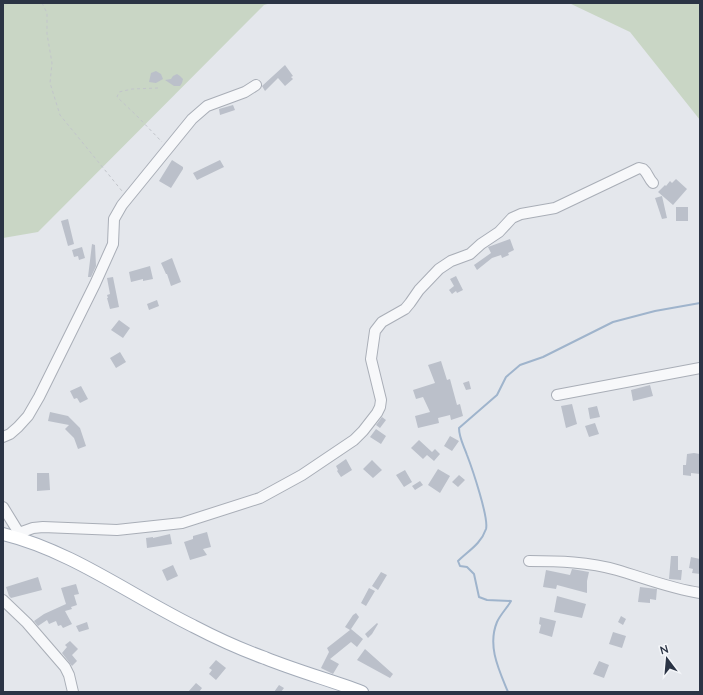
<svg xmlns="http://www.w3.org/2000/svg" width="703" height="695" viewBox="0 0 703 695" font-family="Mulish,sans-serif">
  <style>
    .green { fill: #c9d6c5 }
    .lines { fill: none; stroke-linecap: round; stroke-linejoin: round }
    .stream { stroke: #9fb4cc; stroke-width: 2 }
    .building { fill: #bbc0ca }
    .minor-casing { stroke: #a9aeb7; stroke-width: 12 }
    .major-casing { stroke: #a3abb8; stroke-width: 14 }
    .path { stroke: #c2c5cb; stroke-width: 1; stroke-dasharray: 3 3; stroke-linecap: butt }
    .minor { stroke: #f7f8fa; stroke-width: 10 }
    .major { stroke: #fff; stroke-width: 12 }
  </style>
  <rect width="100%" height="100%" fill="#e4e7ec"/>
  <!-- green -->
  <path class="green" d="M3,3H271L264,5L38,232L3,238Z
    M569,3H700V120L630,32Z"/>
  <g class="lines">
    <!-- stream -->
    <path class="stream" d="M508,692C499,670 487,646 497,622C500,615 507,608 511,601L487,600L479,597L474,574L467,567L460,566L458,561C468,551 481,544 486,529C489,518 472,468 467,455C464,446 459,438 459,428L497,395L506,377L520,365L543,357L613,322L655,311L700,303"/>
  </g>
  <!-- building -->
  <path class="building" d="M285,65L293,76L291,77L293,79L285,86L278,78L265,91L262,86Z
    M156,71L161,74L163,79L156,83L149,82L151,73Z
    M177,74L180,76L183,79L182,83L180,86H174L165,80L171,79L173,76Z
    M233,105L235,110L220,115L219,109Z
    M172,160L183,167V169L171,188L159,181Z
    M220,160L224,167L197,180L193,173Z
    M676,179L687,189L673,205L658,192L665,185L666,186L670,181L672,183Z
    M662,196L667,218L662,219L655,198Z
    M676,207H688V221H676Z
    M68,219L74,244L68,246L61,221Z
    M510,239L514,250L508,253L509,255L502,258L501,255L492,258L477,270L474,265L491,253L488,247Z
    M92,244L95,245L96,266L91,277H88Z
    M82,247L85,258L79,260L78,256L74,257L72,250Z
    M172,258L181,282L171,286L167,274H166L161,263Z
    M150,266L153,279L143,281V279L131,282L129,272Z
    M456,276L463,290L457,293L456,291L452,294L449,290L454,286L450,279Z
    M113,277L119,307L110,309L107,298H108L107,295L110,294L107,278Z
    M157,300L159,306L149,310L147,304Z
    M119,320L130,328L123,338L111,330Z
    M120,352L126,362L116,368L110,358Z
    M441,361L447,380L450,379L457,405L460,404L463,416L451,420L450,415L438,418L439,423L418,428L415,416L430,412L423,397L416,399L413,390L435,383L428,365Z
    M469,381L471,389L466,390L463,383Z
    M650,385L653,396L633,401L631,390Z
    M81,386L88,399L80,403L77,398L74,399L70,391Z
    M572,404L577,424L566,428L561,406Z
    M597,406L600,417L590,419L588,408Z
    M50,412L68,416L80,428L86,446L78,449L74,438L65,429L69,425L48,421Z
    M382,417L386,420L380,428L376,425Z
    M595,423L599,434L589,437L585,426Z
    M376,429L386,436L381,444L370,437Z
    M450,436L459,441L452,451L444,446Z
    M419,440L432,452L435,449L440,454L434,461L427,455L423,459L411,448Z
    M694,453L700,454V474L691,473V476L683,475V465H686L687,454Z
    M346,459L352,470L341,477L337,471L338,470L336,466Z
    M372,460L382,470L373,478L363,469Z
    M438,469L450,476L440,493L428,485Z
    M405,470L412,482L404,487L396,475Z
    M37,473H49L50,490L37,491Z
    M459,475L465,480L458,487L452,482Z
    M420,481L423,485L415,490L412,486Z
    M207,532L211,547L203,549L207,555L190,560L184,542L193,539V536Z
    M170,534L172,544L147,548L146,538L153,537V538Z
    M671,556H678V570H682L681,580L669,579Z
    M691,557L700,559V574L692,573L693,569L689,568Z
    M173,565L178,576L167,581L162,570Z
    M572,569L589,572L587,581V593L557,585L556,589L543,587L546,570L570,575Z
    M381,572L387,575L378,590L372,586Z
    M38,577L42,590L11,598L9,596L6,587Z
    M76,584L79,594L74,595L77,605L71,607L72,609L65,611L72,624L63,628L61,625L58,626L56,621L49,624L47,620L38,626L34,621L44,614L66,604L61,588Z
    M640,587L657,589L656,600L650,599V603L638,602Z
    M369,588L375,591L366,606L361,603Z
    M557,596L586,604L582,618L554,612Z
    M356,613L359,617L351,629L363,639L357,647L351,642L330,659L339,664L333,674L321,668L329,652L327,648L350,630L345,627L353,615Z
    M621,616L626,619L623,625L618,622Z
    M540,617L556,621L552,637L539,633L541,625L539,624Z
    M87,622L89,629L79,632L76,626Z
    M377,623L378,624L372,634L368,638L365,634Z
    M613,632L626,636L622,648L609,644Z
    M70,641L78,649L72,655L77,661L72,666L62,653L67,647L65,645Z
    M365,649L393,674L390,678L357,660Z
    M216,660L226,668L216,680L209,674L212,670L209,668Z
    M599,661L609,665L604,678L593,674Z
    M196,683L202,688L199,692H188Z
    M279,685L284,688L281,692H274Z"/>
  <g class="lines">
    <defs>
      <path id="minor" d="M557,395L700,368
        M3,437L10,434L18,427L28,416L39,397L95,284L113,244L114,219L122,205L192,119L207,106L245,92L256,85
        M3,507L19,533
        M18,537L19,533L33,528L43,527L117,530L182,523L260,498L302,475L354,440L363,431L377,413L380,407L381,400L371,359L375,331L382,322L405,309L410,303L419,290L439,269L451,261L470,254L481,244L499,232L512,218L521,214L555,208L639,168L643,169C648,173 648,178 653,183
        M529,561C559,561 589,562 617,570C644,578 672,589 700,593
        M3,600L27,623L65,667L69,675L73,692"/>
      <path id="major" d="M3,534C72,551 130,595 193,626C216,638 240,649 265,658C297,671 330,680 362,692"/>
    </defs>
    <!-- minor casing -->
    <use href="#minor" class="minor-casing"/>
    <!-- major casing -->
    <use href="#major" class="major-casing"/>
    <!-- path -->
    <path class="path" d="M42,3L47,13V34L52,63L50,83L60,115L122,191
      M158,88L132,89L119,92L117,97L137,116L162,142"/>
    <!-- minor -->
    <use href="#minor" class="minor"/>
    <!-- major -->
    <use href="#major" class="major"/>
  </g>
  <!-- border -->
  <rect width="703" height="695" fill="none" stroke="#2b3445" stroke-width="8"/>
  <!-- north arrow -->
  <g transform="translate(667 659) rotate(344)" stroke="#f4f6f9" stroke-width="3" paint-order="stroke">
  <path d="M0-3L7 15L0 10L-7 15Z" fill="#2b3445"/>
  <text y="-6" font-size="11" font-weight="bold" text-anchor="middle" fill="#2b3445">N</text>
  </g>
</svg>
